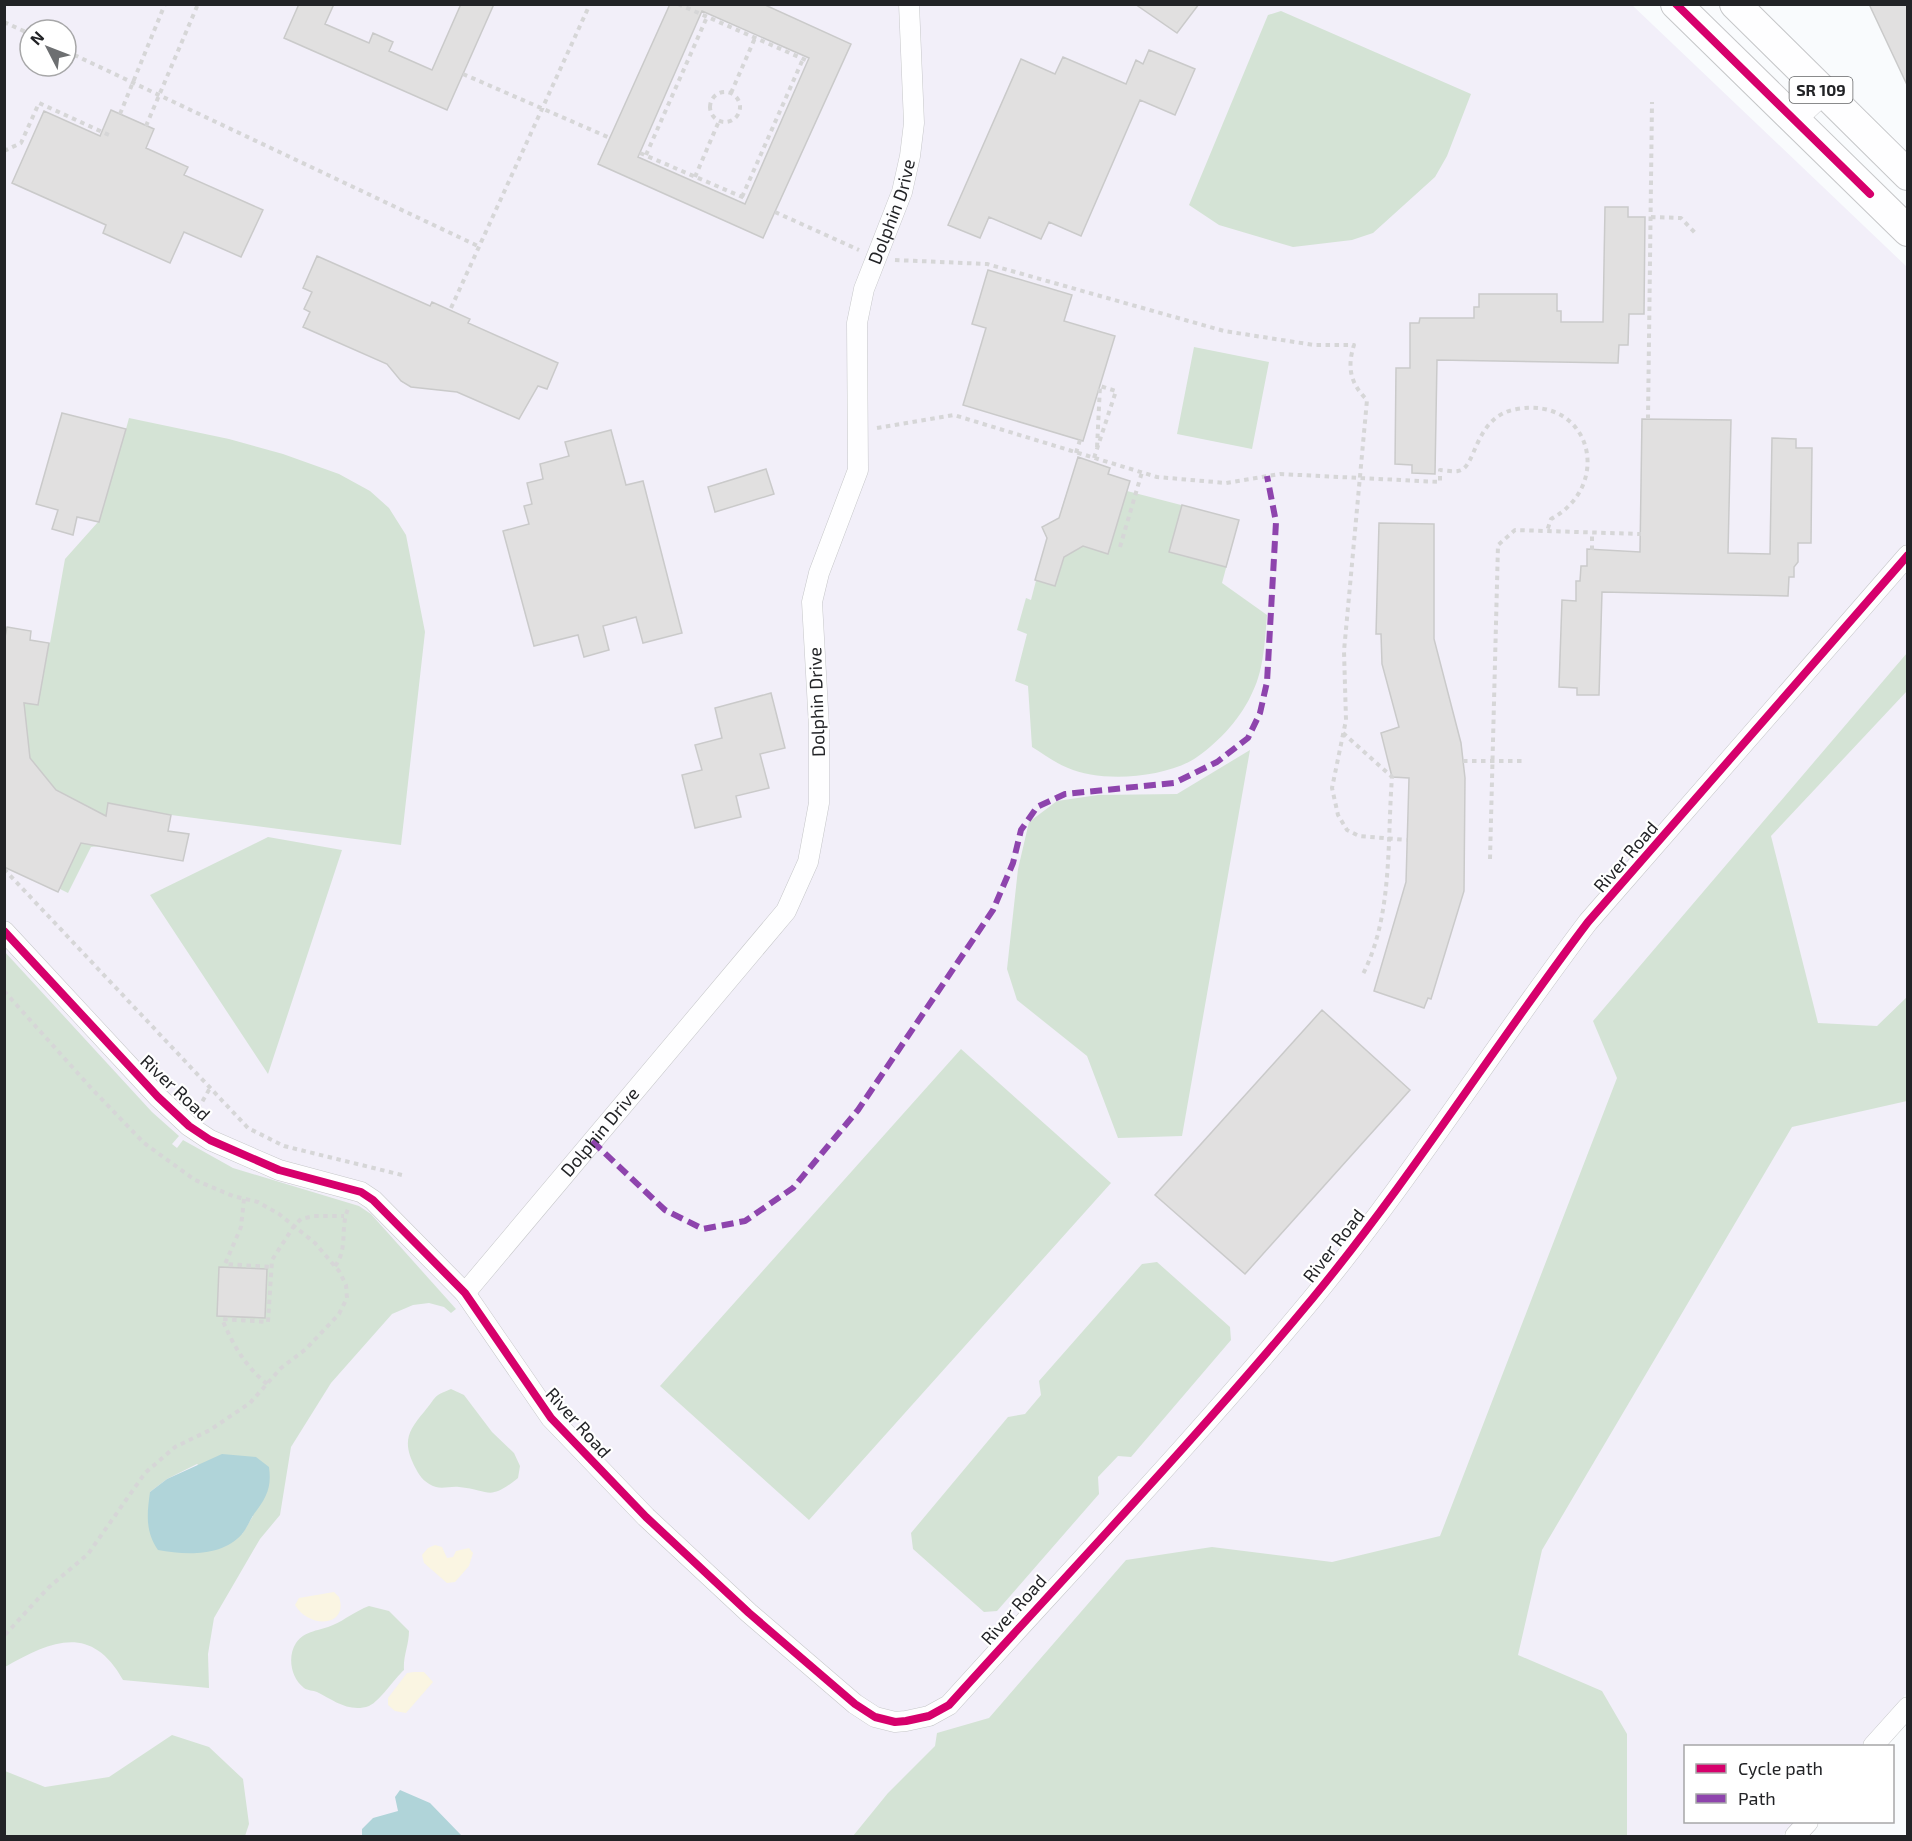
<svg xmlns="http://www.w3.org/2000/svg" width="1912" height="1841" viewBox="0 0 1912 1841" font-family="'Exo 2',sans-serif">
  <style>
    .education { fill: #f2eff9; fill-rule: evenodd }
    .green { fill: #d4e3d5; fill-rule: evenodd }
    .sand { fill: #faf5e2 }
    .water { fill: #b0d4d9 }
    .building { fill: #e1e0e0; stroke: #cacaca; stroke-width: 1.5; fill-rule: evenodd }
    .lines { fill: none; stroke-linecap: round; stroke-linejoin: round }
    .minor-casing { stroke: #c6c7c9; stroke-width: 21 }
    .secondary-casing { stroke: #c6c7c9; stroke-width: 28 }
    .primary-casing { stroke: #c6c7c9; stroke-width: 32 }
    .path { stroke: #d6d6d7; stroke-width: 4; stroke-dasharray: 4.5 4.5; stroke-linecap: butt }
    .minor { stroke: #fefeff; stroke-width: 20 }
    .secondary { stroke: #fefeff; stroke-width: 27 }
    .primary { stroke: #fefeff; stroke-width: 30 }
    .quiet { stroke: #8e44ad; stroke-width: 6; stroke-dasharray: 12 6; stroke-linecap: butt }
    .cycleway-casing { stroke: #fff; stroke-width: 11 }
    .cycleway { stroke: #d6006c; stroke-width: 8 }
    .labels { text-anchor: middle; stroke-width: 4.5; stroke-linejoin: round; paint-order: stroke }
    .shield { fill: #fff; stroke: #646567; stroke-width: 1.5 }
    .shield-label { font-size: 16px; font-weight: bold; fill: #222326 }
    .street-label { font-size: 18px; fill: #222326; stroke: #fff }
  </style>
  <rect width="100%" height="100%" fill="#f9fbfd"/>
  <!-- education -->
  <path class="education" d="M5,5H1632L1907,267V1693L1861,1746H1686V1822H1795L1782,1836H5ZM30,30H66V66H30Z"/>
  <!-- green -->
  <path class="green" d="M1281,11L1471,94L1447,156L1435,177L1373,233L1352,240L1293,247L1219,225L1189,205L1268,15Z
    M1194,347L1269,362L1252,449L1177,434Z
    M62,413L126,429L129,418L229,439L283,454L339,474L370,491L389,508L406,535L425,632L401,845L171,815L168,831L189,834L183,861L100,846L91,847L68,893L60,889L58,892L4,642L7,627L31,631L30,640L50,643L65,559L98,522L77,517L73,535L52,529L58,510L36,504Z
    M1094,463L1110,468L1109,474L1130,481L1127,491L1239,520L1222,583L1267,615C1265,639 1264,669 1253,691C1242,717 1220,741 1197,757C1167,778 1101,783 1068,768C1055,763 1044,754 1032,747L1028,686L1015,681L1027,634L1017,630L1026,598L1031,600L1047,538L1042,527L1062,516L1061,510L1076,464L1092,468Z
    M1907,653V691L1771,836L1818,1023L1877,1026L1907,997V1101L1792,1127L1542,1550L1518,1655L1602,1691L1627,1734V1836H853L888,1793L935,1746L937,1733L989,1718L1126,1560L1212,1547L1332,1562L1440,1536L1617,1078L1593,1021Z
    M1250,750L1182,1136L1118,1138L1087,1056L1017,1000L1007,969L1018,869L1029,822L1057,801L1098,795L1177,794Z
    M268,837L342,850L268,1074L150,895Z
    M4,951L152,1112L179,1136L172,1144L177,1148L183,1140L233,1168L359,1206L371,1214L456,1309L451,1313L444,1307L429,1303L413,1305L392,1314L331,1383L291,1447L280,1515L260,1539L214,1618L208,1654L209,1688L123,1680C91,1623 51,1641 5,1667ZM197,1464L253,1516L242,1534L150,1492L167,1479Z
    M961,1049L1111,1183L809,1520L660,1386Z
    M1157,1262L1230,1327L1231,1340L1131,1457L1118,1456L1098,1477L1099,1494L997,1611L984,1612L913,1549L911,1533L1008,1417L1025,1414L1041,1395L1039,1381L1142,1264Z
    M451,1389L464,1395L492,1432L514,1453L520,1466L518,1478C488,1502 491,1490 459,1487C451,1486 443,1489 436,1487C426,1484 420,1477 416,1469C402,1443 407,1432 424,1412C437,1397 431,1397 451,1389Z
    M369,1606L389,1611L409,1631C409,1645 403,1656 404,1670C394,1679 380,1701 369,1706C349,1713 333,1700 317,1692C313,1690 308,1691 304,1688C291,1678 287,1657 296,1643C305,1630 320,1631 333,1625C345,1620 355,1611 369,1606Z
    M172,1735L209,1747L243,1779L249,1824L245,1836H5V1771L45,1787L109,1777Z"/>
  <!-- sand -->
  <path class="sand" d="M435,1545L442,1547L447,1558L453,1557L456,1551L469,1548L473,1553L469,1566L455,1582L447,1583L424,1563L422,1555L428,1548Z
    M334,1592L339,1597C349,1627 309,1629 295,1605L299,1598Z
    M414,1672H424L433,1682L406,1713L395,1711L388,1705V1698L407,1673Z"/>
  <!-- water -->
  <path class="water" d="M222,1454L256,1457L269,1467C272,1488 266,1498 254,1514C250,1520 247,1528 242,1534C222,1557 185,1555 158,1550C145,1531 147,1514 150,1492L167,1479Z
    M400,1790L430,1803L462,1836H362V1829L373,1818L398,1811L395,1797Z"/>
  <!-- building -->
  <path class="building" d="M299,4H334L325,24L369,43L373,33L393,42L389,51L432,70L461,4H494L447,110L284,38Z
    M670,4H763L851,44L763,238L598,164ZM702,11L809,58L745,204L638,157Z
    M1135,4H1199L1177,33Z
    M1869,4H1908V87Z
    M1149,50L1195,69L1175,115L1140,100L1081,236L1049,222L1041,239L989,217L980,238L948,225L1021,59L1055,74L1063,57L1126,84L1136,60L1143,64Z
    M111,110L154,129L146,148L188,167L184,175L263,210L241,257L184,232L170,263L103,233L106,225L12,183L44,111L100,136Z
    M1605,207H1628V217H1645L1644,314H1629L1628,345H1619L1618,363L1437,360L1435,474L1412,473V465L1395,464L1396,368H1410V323H1419L1420,318H1474V307H1479V294H1557V311H1561V322H1603Z
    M317,256L430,306L432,302L470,319L468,323L558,363L547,389L538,386L519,419L457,392L411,387L401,381L387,364L303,327L310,312L304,309L312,292L303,288Z
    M988,270L1072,295L1064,321L1115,336L1083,441L963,405L986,328L972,324Z
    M62,413L126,429L99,522L77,517L73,535L52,529L58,510L36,504Z
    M1642,419L1731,420L1728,553L1770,554L1772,438L1796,439V448H1812L1811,543H1798V562L1794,567V577H1789L1788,596L1602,592L1599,695H1577V688L1559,687L1562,600L1576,601V581H1580L1581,566H1587V549L1640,552Z
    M611,430L626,485L643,481L682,633L643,643L636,617L603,626L609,650L584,657L578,635L534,646L503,531L529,524L524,506L532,504L527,483L543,479L540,464L569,456L565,442Z
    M1078,457L1110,468L1108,474L1130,481L1108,554L1083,546L1064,557L1055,586L1035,580L1047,538L1042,527L1059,518Z
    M766,469L774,494L715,512L708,487Z
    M1182,505L1239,520L1226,567L1169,552Z
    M1379,523L1434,524V639L1461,743L1465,778L1464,891L1431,999L1428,998L1424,1008L1374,991L1406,882L1409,778L1392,777L1381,733L1399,727L1382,664L1381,634H1376Z
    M7,627L31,631L30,640L49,643L38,705L24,703L30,758L56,790L106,816L108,803L171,815L168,831L189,834L183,861L81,843L58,892L4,867V642Z
    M771,693L785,748L760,754L769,788L736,796L741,817L695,828L682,775L702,770L695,745L722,738L715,708Z
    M1322,1010L1410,1090L1245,1274L1155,1195Z
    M219,1267L267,1269L265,1318L217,1316Z"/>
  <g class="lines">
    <defs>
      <g id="minor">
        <path d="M4,931L158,1097L189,1126L210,1140L279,1170L361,1192L373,1200L465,1293L551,1418L646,1517L749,1613L855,1704L875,1717L895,1722L906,1721L929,1716L949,1705C1070,1571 1196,1439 1312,1299C1411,1179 1494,1046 1588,922L1908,555"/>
        <path id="s1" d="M465,1293L786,911L808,862L819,803V727L812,602L819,573L858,470L857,323L864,289L902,192L910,156L914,123L909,4"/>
        <path d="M1873,1746L1908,1707"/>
        <path d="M1795,1836L1808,1822"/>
      </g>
      <path id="secondary" d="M1793,118L1822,91"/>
      <path id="primary" d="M1676,4L1908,231
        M1735,4L1908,175"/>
    </defs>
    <!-- minor casing -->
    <use href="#minor" class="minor-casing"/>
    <!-- secondary casing -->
    <use href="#secondary" class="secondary-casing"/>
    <!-- primary casing -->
    <use href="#primary" class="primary-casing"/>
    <!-- path -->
    <path class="path" d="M678,4L808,61
      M4,22L30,34
      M66,51L480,247
      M463,74L610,138
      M710 107a15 15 0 1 1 30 0a15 15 0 1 1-30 0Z
      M731,93L755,38
      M120,114L165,4
      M146,126L198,4
      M4,151L21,143L39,103L109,135
      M640,153L747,199
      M646,155L707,17
      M695,177L719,121
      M742,197L803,59
      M775,212L859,250
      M1651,217L1681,218L1697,235
      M895,260L987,264L1224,331L1314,345H1354C1347,367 1350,383 1367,400L1344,651L1346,720L1332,788L1338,815L1347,830L1359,836L1407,840
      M451,308L590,4
      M1648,419L1652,102
      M877,428L954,415L1157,477L1226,483L1280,474L1440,482V470C1445,470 1453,472 1458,471C1477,469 1473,416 1517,409C1591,396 1614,485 1551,519L1547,531
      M1076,453L1080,440
      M1094,458L1116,391L1100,386L1097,448
      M1120,547L1142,472
      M1592,550V532
      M1343,733L1392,777C1387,842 1393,915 1363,974
      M1463,761H1525
      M1490,859L1498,545L1515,530L1641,534
      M4,869L248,1128L284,1146L402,1175
      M4,991L92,1089L144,1143L195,1180L233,1196L258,1202L279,1214L315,1243L339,1271L346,1285L347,1298L339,1314L306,1349L281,1368L250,1403L210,1430L175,1447L145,1473L88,1554L48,1588L4,1636
      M198,1109L210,1088
      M244,1199L241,1227L225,1264L271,1267
      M335,1266C349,1248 339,1226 349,1207
      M267,1384C245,1366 233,1345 222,1319L268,1322L272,1260L294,1226L301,1219L314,1216H344"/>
    <!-- minor -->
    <use href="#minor" class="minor"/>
    <!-- secondary -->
    <use href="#secondary" class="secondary"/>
    <!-- primary -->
    <use href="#primary" class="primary"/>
    <!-- quiet -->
    <path class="quiet" d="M592,1141L665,1210L703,1229L745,1221L793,1188L858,1110L993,910L1013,863L1021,830L1037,807L1065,794L1174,783L1217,762L1248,738L1260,713L1267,682L1276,522L1267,476"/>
    <defs>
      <path id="cycleway" d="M1676,4L1870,194
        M4,931L158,1097L189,1126L210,1140L279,1170L361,1192L373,1200L465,1293L551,1418L646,1517L749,1613L855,1704L875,1717L895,1722L906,1721L929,1716L949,1705C1070,1571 1196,1439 1312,1299C1411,1179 1494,1046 1588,922L1908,555"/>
    </defs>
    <!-- cycleway casing -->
    <use href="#cycleway" class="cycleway-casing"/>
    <!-- cycleway -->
    <use href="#cycleway" class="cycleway"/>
  </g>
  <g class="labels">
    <!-- shield labels -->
    <rect class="shield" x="1789.5" y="77" width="63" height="26" rx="4.5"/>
    <g class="shield-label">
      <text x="1821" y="96">SR 109</text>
    </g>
    <!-- street labels -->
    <g class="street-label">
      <text dy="6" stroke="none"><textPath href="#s1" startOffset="1218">Dolphin Drive</textPath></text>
      <text transform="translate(817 702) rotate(-92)" y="6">Dolphin Drive</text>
      <text transform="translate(1626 857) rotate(-49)" y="6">River Road</text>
      <text transform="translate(175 1088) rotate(43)" y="6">River Road</text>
      <text dy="6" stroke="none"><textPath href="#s1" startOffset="210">Dolphin Drive</textPath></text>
      <text transform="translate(1334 1246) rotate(-52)" y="6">River Road</text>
      <text transform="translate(578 1423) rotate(48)" y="6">River Road</text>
      <text transform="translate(1014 1610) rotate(-48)" y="6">River Road</text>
    </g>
  </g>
  <!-- border -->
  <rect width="1912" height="1841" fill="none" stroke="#222326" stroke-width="12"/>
  <!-- legend -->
  <rect x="1684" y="1745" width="210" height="78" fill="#ffffff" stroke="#a7a7a8" stroke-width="1.5"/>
  <rect x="1696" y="1764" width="30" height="9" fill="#d6006c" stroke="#a7a7a8" stroke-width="1.5"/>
  <text x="1738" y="1775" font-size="18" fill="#222326">Cycle path</text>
  <rect x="1696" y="1794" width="30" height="9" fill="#8e44ad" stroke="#a7a7a8" stroke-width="1.5"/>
  <text x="1738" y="1805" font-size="18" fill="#222326">Path</text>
  <!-- north arrow -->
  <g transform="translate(48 48) rotate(312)"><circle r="28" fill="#ffffff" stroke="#a7a7a8" stroke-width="1.5"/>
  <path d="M0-4.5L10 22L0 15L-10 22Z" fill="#6d6f71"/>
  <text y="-9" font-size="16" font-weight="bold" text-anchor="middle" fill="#222326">N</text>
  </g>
</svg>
